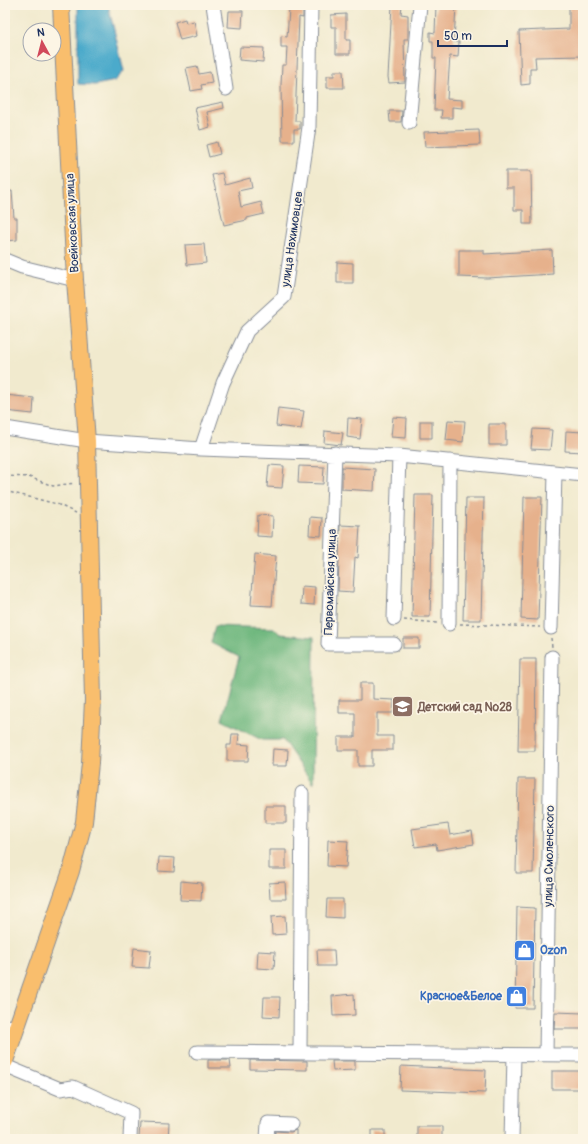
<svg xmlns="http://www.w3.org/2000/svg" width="588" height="1144" viewBox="0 0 588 1144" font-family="Pangolin,sans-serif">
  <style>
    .forest { fill: #6eb77e; stroke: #44736e }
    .water { fill: #4caacb; stroke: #346c94 }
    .building { fill: #e6b18c }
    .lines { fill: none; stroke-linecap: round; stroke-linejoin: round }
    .minor-casing { stroke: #868c96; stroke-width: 15 }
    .major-casing { stroke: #868c96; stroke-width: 18 }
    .path { stroke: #868c96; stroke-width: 1.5; stroke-dasharray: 3 3; stroke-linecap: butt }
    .minor { stroke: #fff; stroke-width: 13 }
    .major { stroke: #f9be6d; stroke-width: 16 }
    .labels { text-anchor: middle; stroke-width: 3.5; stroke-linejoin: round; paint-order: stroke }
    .street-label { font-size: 12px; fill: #1b2f5e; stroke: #fcf5e5 }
    .education-label { font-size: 12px; font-weight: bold; fill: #785e54; stroke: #fcf5e5; text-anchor: start }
    .shop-label { font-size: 12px; font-weight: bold; fill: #366cbe; stroke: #fcf5e5; text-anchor: start }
  </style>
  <rect width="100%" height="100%" fill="#fcf5e5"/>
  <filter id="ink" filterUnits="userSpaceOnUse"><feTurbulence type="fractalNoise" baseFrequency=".025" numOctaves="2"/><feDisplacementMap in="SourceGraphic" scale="8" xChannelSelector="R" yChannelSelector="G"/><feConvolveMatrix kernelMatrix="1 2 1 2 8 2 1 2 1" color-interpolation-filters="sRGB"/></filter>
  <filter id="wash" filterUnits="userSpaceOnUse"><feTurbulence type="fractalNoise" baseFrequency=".012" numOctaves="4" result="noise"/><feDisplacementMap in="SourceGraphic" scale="16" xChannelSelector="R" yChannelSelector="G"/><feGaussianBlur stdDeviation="0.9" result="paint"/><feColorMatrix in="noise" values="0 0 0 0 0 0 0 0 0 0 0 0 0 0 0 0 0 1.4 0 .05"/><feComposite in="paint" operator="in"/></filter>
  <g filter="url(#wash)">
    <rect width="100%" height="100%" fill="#f1eace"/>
    <!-- forest -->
    <path class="forest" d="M215,626L274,628L280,634L314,637L313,784L283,740H262L222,720L239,657L211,643Z"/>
    <!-- water -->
    <path class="water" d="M78,5H108L124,71L115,81L95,85L78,84Z"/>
    <g id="blocks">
      <!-- building -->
      <path class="building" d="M392,5H402L401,14L408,15V39H404L405,82L389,83L388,77Z
        M436,5H456L454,42H459L458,57L450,56L447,99L462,100V108L452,107V118H441L442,110H434L436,58H433V41H430V32L435,33Z
        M569,5H580L581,30H583V56L535,57L536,68H530V84L521,85L519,31L569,29Z
        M289,9L303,10V18L299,17L295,121H300V129H294V141H282L281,85L282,65H286L287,47H281V36L287,37Z
        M229,11H243L242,28L228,27Z
        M346,14V40H350V54H336V27H331V15Z
        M185,19L186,23L194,21L197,36L180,40L175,22Z
        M240,47L264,48L263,62L239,60Z
        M197,66L199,74L210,72L212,83L201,85L202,89L191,91L186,68Z
        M334,71H343L344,88H327V76H334Z
        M223,102L224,108L207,112L210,127L200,130L195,108Z
        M389,111H402L401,122H390Z
        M479,130L480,145L425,147L424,132Z
        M217,142L220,154L209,157L206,145Z
        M506,171H531L532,224H523V210H514V188H506Z
        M222,173L225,185L250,178L252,188L238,191L241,207L261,202L264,214L247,218V220L224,225L212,175Z
        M12,191L14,218H17V240L5,241V192Z
        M204,244L206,263L187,265L185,245Z
        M459,250H484V254L552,250L553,274L487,278L459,277Z
        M337,262L353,263V283H337Z
        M5,395L34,398L33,414L5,411Z
        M278,408L304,411L301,429L276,426Z
        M393,417L407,418L406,438L391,437Z
        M348,418L362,419L360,439L347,437Z
        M448,420L465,421L463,442L446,440Z
        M420,421H432V438H420Z
        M489,424H506V445H489Z
        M533,429L552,430L550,450L531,449Z
        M325,431L343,433L341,445L324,443Z
        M566,431L583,432V452L565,451Z
        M269,465L284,466L282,488L267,487Z
        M299,466L324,467L323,484L298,483Z
        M342,467L375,469L374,491L342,489Z
        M415,495H433L430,617H412Z
        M524,497H542L538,620L521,619Z
        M466,498H484L481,620H463Z
        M258,515L273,516L272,537L257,536Z
        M310,517L322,518L321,536L309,535Z
        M340,525L360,526L358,558L355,557L353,592L338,591Z
        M255,554L276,556L272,606L251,605Z
        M302,586L315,587L314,605L301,604Z
        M403,638H419V648H403Z
        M520,659H536L535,751H518Z
        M360,683H373V699L394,700L393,713H377V736H393V750H372V766H358V750H338V737H355V713H339V700H360Z
        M232,734H239L238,744L249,745L248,761H227V745H231Z
        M273,749L288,750L287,766H272Z
        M518,779H535L533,873H516Z
        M265,806H286V823H265Z
        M448,824L450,835L472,831L474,844L437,850L436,844L415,847L412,829Z
        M328,840L348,841L346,867L327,866Z
        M269,850H286V869H269Z
        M159,857L175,858L174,872L158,871Z
        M181,881L202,883L201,901L180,900Z
        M285,882L286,899H270L269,883Z
        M327,899H343V918L326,917Z
        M517,907L535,908L533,1008H515Z
        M285,916L286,934L272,935L271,917Z
        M134,948L151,950L149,968L132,967Z
        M317,950H334L335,966H318Z
        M258,951L275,952L274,969L257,968Z
        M354,994L355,1015L333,1016L332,996Z
        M264,997H280L279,1017L263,1016Z
        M555,1012L583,1013V1029H554Z
        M208,1060H230L231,1068H208Z
        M250,1060L307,1061V1070L250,1069Z
        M332,1061H355V1070L333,1071Z
        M401,1066L486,1070L485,1093L400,1090Z
        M552,1071H583V1089H552Z
        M140,1122L169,1123L168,1139H139Z
        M417,1126H442V1139H417Z
        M296,1130V1139H275V1131L291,1132Z
        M372,1130H385V1139H372Z"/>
    </g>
  </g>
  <g filter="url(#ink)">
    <use href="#blocks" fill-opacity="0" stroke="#868c96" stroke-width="1"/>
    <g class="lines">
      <defs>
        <path id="minor" d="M213,5L226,89
          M409,123L420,5
          M5,260L22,267L75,280
          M5,428L87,441L201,449L399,456L583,475
          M201,449L223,383L247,331L284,297L309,127L311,5
          M335,453L328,644H394
          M394,619L399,456
          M449,624L450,461
          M551,628L555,473
          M5,1026L17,1027
          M197,1052L583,1055
          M300,1052L302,793
          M546,1055L552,657
          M5,1066L60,1089L73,1087L131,1113L130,1139
          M267,1139L268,1123L291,1124
          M512,1139L514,1055"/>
        <path id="major" d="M5,1061L71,871L84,822L90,763L93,700L87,441L75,280L61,5"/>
      </defs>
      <!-- minor casing -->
      <use href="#minor" class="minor-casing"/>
      <!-- major casing -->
      <use href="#major" class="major-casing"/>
      <!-- path -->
      <path class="path" d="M5,476L29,477L53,486L75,483
        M5,491L57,504L76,513
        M404,620L438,623
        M460,624L540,627
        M551,638L552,647"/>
      <!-- minor -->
      <use href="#minor" class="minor"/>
      <!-- major -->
      <use href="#major" class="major"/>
    </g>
  </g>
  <!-- icons -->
  <defs>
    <symbol id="school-square" viewBox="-11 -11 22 22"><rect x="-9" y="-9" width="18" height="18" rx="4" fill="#8d6e63" stroke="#fcf5e5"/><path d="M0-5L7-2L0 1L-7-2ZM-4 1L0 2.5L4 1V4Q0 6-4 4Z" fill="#fff"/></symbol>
    <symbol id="shop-square" viewBox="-11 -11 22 22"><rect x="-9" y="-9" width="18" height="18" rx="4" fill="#3f7fe0" stroke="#fcf5e5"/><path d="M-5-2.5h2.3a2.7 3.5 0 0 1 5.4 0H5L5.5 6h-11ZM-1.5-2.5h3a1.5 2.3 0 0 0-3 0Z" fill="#fff"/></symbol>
  </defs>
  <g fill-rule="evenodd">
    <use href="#school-square" x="390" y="694" width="25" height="25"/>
    <use href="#shop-square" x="512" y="938" width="25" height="25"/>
    <use href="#shop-square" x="504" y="984" width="25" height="25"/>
  </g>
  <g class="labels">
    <!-- street labels -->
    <g class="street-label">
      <text transform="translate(72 223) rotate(-93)" y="4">Воейковская улица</text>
      <text transform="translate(292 239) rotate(-82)" y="4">улица Нахимовцев</text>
      <text transform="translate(330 582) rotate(-88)" y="4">Первомайская улица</text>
      <text transform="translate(549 856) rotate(-89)" y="4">улица Смоленского</text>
    </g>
    <!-- education labels -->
    <g class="education-label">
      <text x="418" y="711">Детский сад №28</text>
    </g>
    <!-- shop labels -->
    <g class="shop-label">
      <text x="540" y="954">Ozon</text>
      <text x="502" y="1000" text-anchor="end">Красное&amp;Белое</text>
    </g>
  </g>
  <!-- margin -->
  <rect width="588" height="1144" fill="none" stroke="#fcf5e5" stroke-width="20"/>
  <!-- north arrow -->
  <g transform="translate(42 42) rotate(353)"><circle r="19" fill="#fcf5e5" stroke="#a2a6af"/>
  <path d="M0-3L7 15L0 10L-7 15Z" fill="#d1495b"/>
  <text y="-6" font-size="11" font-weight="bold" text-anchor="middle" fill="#1b2f5e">N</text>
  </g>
  <!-- scale -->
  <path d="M438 40v6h69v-6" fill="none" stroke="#1b2f5e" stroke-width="2"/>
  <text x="444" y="40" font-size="12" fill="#1b2f5e" stroke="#fcf5e5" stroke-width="3" paint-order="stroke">50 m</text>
</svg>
